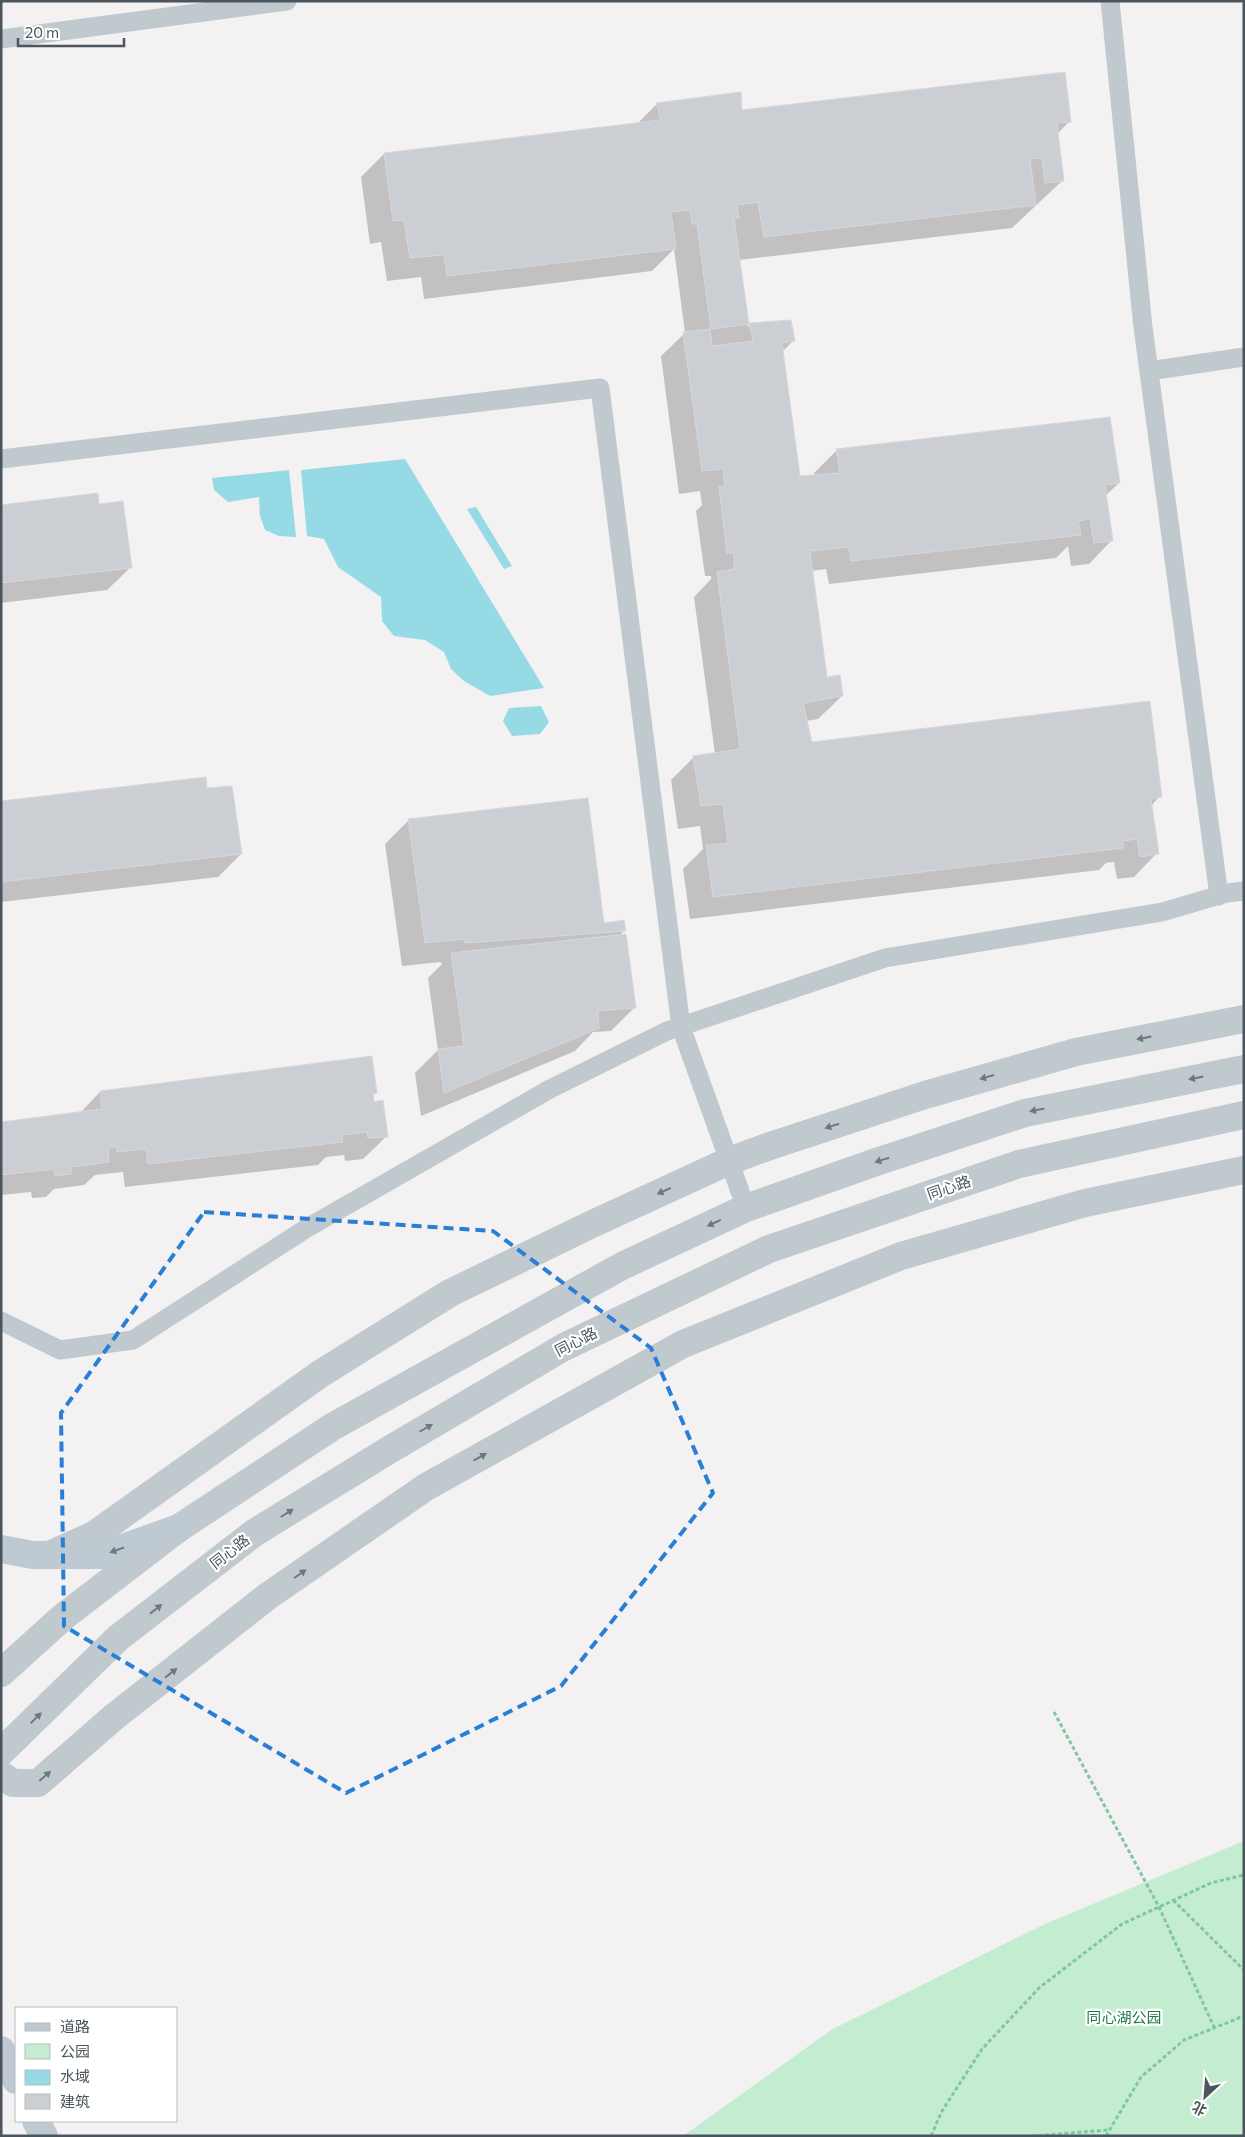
<svg xmlns="http://www.w3.org/2000/svg" width="1245" height="2137" viewBox="0 0 1245 2137" font-family="Commissioner,'Noto Sans SC',sans-serif">
  <style>
    .green { fill: #c4ecd1 }
    .water { fill: #95dae5 }
    .shadow { fill: #0003 }
    .building { fill: #cbced3; stroke: #d6d8dc }
    .lines { fill: none; stroke-linecap: round; stroke-linejoin: round }
    .path { stroke: #7fc89f; stroke-width: 3; stroke-dasharray: 4 2.5; stroke-linecap: butt }
    .service { stroke: #c0c9ce; stroke-width: 19 }
    .tertiary { stroke: #c0c9ce; stroke-width: 28 }
    .secondary { stroke: #bfc9d1; stroke-width: 28 }
    .oneway { fill: #6d787f }
    .oneway2 { fill: #6d7880 }
    .marked { fill: none; stroke: #297fd5; stroke-width: 4; stroke-dasharray: 10 6; stroke-linejoin: round }
    .labels { text-anchor: middle; stroke-width: 4.5; stroke-linejoin: round; paint-order: stroke }
    .street-label { font-size: 15px; fill: #4a555d; stroke: #fff }
    .park-label { font-size: 15px; fill: #207a47; stroke: #fff }
  </style>
  <rect width="100%" height="100%" fill="#f3f1f1"/>
  <!-- green -->
  <path class="green" d="M1244,1841V2136H683L831,2030L1045,1924Z"/>
  <!-- water -->
  <path class="water" d="M405,459L544,688L490,696L464,681L451,669L444,652L425,640L394,636L382,621L381,597L338,567L324,539L307,536L301,470Z
    M289,470L296,537L279,536L265,530L260,516L259,497L228,502L214,490L212,478Z
    M476,507L512,566L504,569L467,509Z
    M541,706L549,722L540,734L512,736L503,721L509,708Z"/>
  <!-- shadow -->
  <path class="shadow" d="M657,104L740,111L1070,121L1057,134L1063,180L1012,228L739,260L748,327L750,325L793,341L782,352L799,478L814,476V473L837,450L1119,483L1105,496L1112,540L1089,564L1071,566L1068,546L1056,558L829,584L826,569L811,571L826,679L842,696L818,719L806,721L811,744L1160,796L1151,806L1157,853L1134,877L1117,879L1114,862L1106,863L1099,870L690,919L683,869L703,849L700,826L678,829L671,780L694,757L715,754L694,597L711,579V576H705L696,511L702,505L700,491L679,494L661,356L685,333L674,249L652,271L424,299L421,277L387,281L381,242L370,244L361,177L384,154L637,124Z
    M98,505L131,567L107,590L1,603V506Z
    M206,790L241,854L218,877L1,902V803Z
    M409,820L603,924L624,931L619,936L635,1007L611,1031L593,1032L575,1051L421,1116L415,1073L438,1050L428,978L442,964L441,962L402,966L385,844Z
    M100,1092H376L372,1096L373,1103L387,1136L363,1159L345,1161L344,1155L326,1157L318,1165L125,1187L123,1172L95,1175L84,1185L54,1189L46,1197L32,1198L31,1192L1,1195V1123L80,1113Z"/>
  <!-- building -->
  <path class="building" d="M1065,72L1071,122L1057,123L1064,181L1045,183L1042,158L1030,159L1036,205L764,237L758,202L737,205L739,218L734,219L749,324L711,329L697,224H692L690,210L671,212L676,249L447,276L444,255L410,258L404,220L393,221L384,153L661,120L656,103L741,92L742,110Z
    M791,320L795,341L782,343L800,476L840,473L836,449L1110,417L1120,483L1105,485L1113,541L1094,543L1090,519L1078,521L1081,535L851,561L849,547L810,551L827,677L840,675L843,696L803,703L812,742L1150,701L1162,797L1151,799L1159,854L1140,857L1137,839L1123,841V848L713,897L706,845L728,843L723,804L701,806L693,756L740,749L717,572L734,569V553H727L719,487L725,486L723,469L702,471L683,332L710,329L712,346L753,341L749,323Z
    M98,493L99,504L123,501L132,568L1,583V505Z
    M206,777L207,788L232,786L242,854L1,882V801Z
    M588,798L604,923L624,920L626,931L465,943L464,939L425,943L408,819Z
    M626,934L636,1008L598,1011L599,1028L444,1093L438,1049L464,1046L451,953Z
    M372,1056L377,1093L373,1094L374,1102L383,1100L388,1137L368,1138L367,1132L342,1135L343,1142L148,1164L146,1149L117,1152L116,1147L108,1148L109,1162L71,1167V1174L55,1176L54,1169L1,1175V1122L102,1109L100,1091Z"/>
  <g class="lines">
    <!-- path -->
    <path class="path" d="M1054,1712L1159,1907L1214,2027
      M1173,1900L1244,1970
      M931,2136L942,2111L982,2049L1039,1988L1122,1924L1211,1883L1244,1875
      M1032,2136L1108,2130
      M1106,2136L1141,2077L1184,2040L1244,2016"/>
    <!-- service -->
    <path class="service" d="M1110,1L1143,327L1219,896
      M1,39L287,1
      M1149,371L1244,357
      M1,459L600,388L681,1027L746,1208
      M1,1321L60,1350L133,1340L307,1228L550,1089L667,1031L885,958L1162,912L1227,893L1244,891"/>
    <!-- tertiary -->
    <path class="tertiary" d="M49,1555L94,1535L320,1374L450,1293L590,1225L729,1161L770,1146L925,1095L1076,1052L1244,1019
      M1,1673L63,1617L179,1528L332,1427L622,1266L746,1208L876,1162L1025,1113L1244,1069
      M1,1752L118,1638L254,1533L389,1450L564,1347L769,1249L1019,1164L1244,1115
      M1,1775L13,1783H38L114,1717L268,1596L426,1487L683,1344L901,1256L1085,1203L1244,1170"/>
    <!-- secondary -->
    <path class="secondary" d="M1,1549L33,1555H103L179,1528
      M1,2050L16,2080
      M36,2121L44,2136"/>
  </g>
  <!-- one-way arrows -->
  <defs><path id="oneway-solid" d="M-6-.8H1V-3.2L6.5 0L1 3.2V.8H-6Z" transform="scale(1.25)"/></defs>
  <g class="oneway">
    <use href="#oneway-solid" transform="translate(1144 1038) rotate(169)"/>
    <use href="#oneway-solid" transform="translate(987 1077) rotate(164)"/>
    <use href="#oneway-solid" transform="translate(1196 1078) rotate(169)"/>
    <use href="#oneway-solid" transform="translate(1037 1110) rotate(169)"/>
    <use href="#oneway-solid" transform="translate(832 1126) rotate(162)"/>
    <use href="#oneway-solid" transform="translate(882 1160) rotate(162)"/>
    <use href="#oneway-solid" transform="translate(664 1191) rotate(156)"/>
    <use href="#oneway-solid" transform="translate(714 1223) rotate(155)"/>
    <use href="#oneway-solid" transform="translate(426 1428) rotate(-30)"/>
    <use href="#oneway-solid" transform="translate(480 1457) rotate(-29)"/>
    <use href="#oneway-solid" transform="translate(287 1513) rotate(-32)"/>
    <use href="#oneway-solid" transform="translate(300 1574) rotate(-35)"/>
    <use href="#oneway-solid" transform="translate(156 1609) rotate(-38)"/>
    <use href="#oneway-solid" transform="translate(171 1673) rotate(-38)"/>
    <use href="#oneway-solid" transform="translate(36 1718) rotate(-44)"/>
    <use href="#oneway-solid" transform="translate(45 1776) rotate(-41)"/>
  </g>
  <use class="oneway2" href="#oneway-solid" transform="translate(117 1550) rotate(161)"/>
  <!-- marked area -->
  <path class="marked" d="M204,1212L493,1231L651,1348L713,1493L561,1686L346,1793L64,1626L61,1413Z"/>
  <g class="labels">
    <!-- street labels -->
    <g class="street-label">
      <text transform="translate(949 1188) rotate(-19)" y="5">同心路</text>
      <text transform="translate(576 1342) rotate(-27)" y="5">同心路</text>
      <text transform="translate(230 1552) rotate(-38)" y="5">同心路</text>
    </g>
    <!-- park labels -->
    <g class="park-label">
      <text x="1124" y="2023">同心湖公园</text>
    </g>
  </g>
  <!-- border -->
  <rect width="1245" height="2137" fill="none" stroke="#4a555d" stroke-width="5"/>
  <!-- legend -->
  <rect x="15" y="2007" width="162" height="115" fill="#ffffff" stroke="#b7bbbe"/>
  <rect x="25" y="2023" width="25" height="8" fill="#bfc9d1" stroke="#b7bbbe"/>
  <text x="60" y="2032" font-size="15" fill="#4a555d">道路</text>
  <rect x="25" y="2044" width="25" height="15" fill="#c4ecd1" stroke="#b7bbbe"/>
  <text x="60" y="2057" font-size="15" fill="#4a555d">公园</text>
  <rect x="25" y="2070" width="25" height="15" fill="#95dae5" stroke="#b7bbbe"/>
  <text x="60" y="2082" font-size="15" fill="#4a555d">水域</text>
  <rect x="25" y="2094" width="25" height="15" fill="#cbced3" stroke="#b7bbbe"/>
  <text x="60" y="2107" font-size="15" fill="#4a555d">建筑</text>
  <!-- north arrow -->
  <g transform="translate(1205 2097) rotate(206)" stroke="#ffffff" stroke-width="4" paint-order="stroke">
  <path d="M0-4L9 19L0 12L-9 19Z" fill="#4a555d"/>
  <text y="-8" font-size="14" font-weight="bold" text-anchor="middle" fill="#4a555d">北</text>
  </g>
  <!-- scale -->
  <path d="M18 38v8h106v-8" fill="none" stroke="#4a555d" stroke-width="2.5"/>
  <text x="25" y="38" font-size="15" fill="#4a555d" stroke="#ffffff" stroke-width="4" paint-order="stroke">20 m</text>
</svg>
